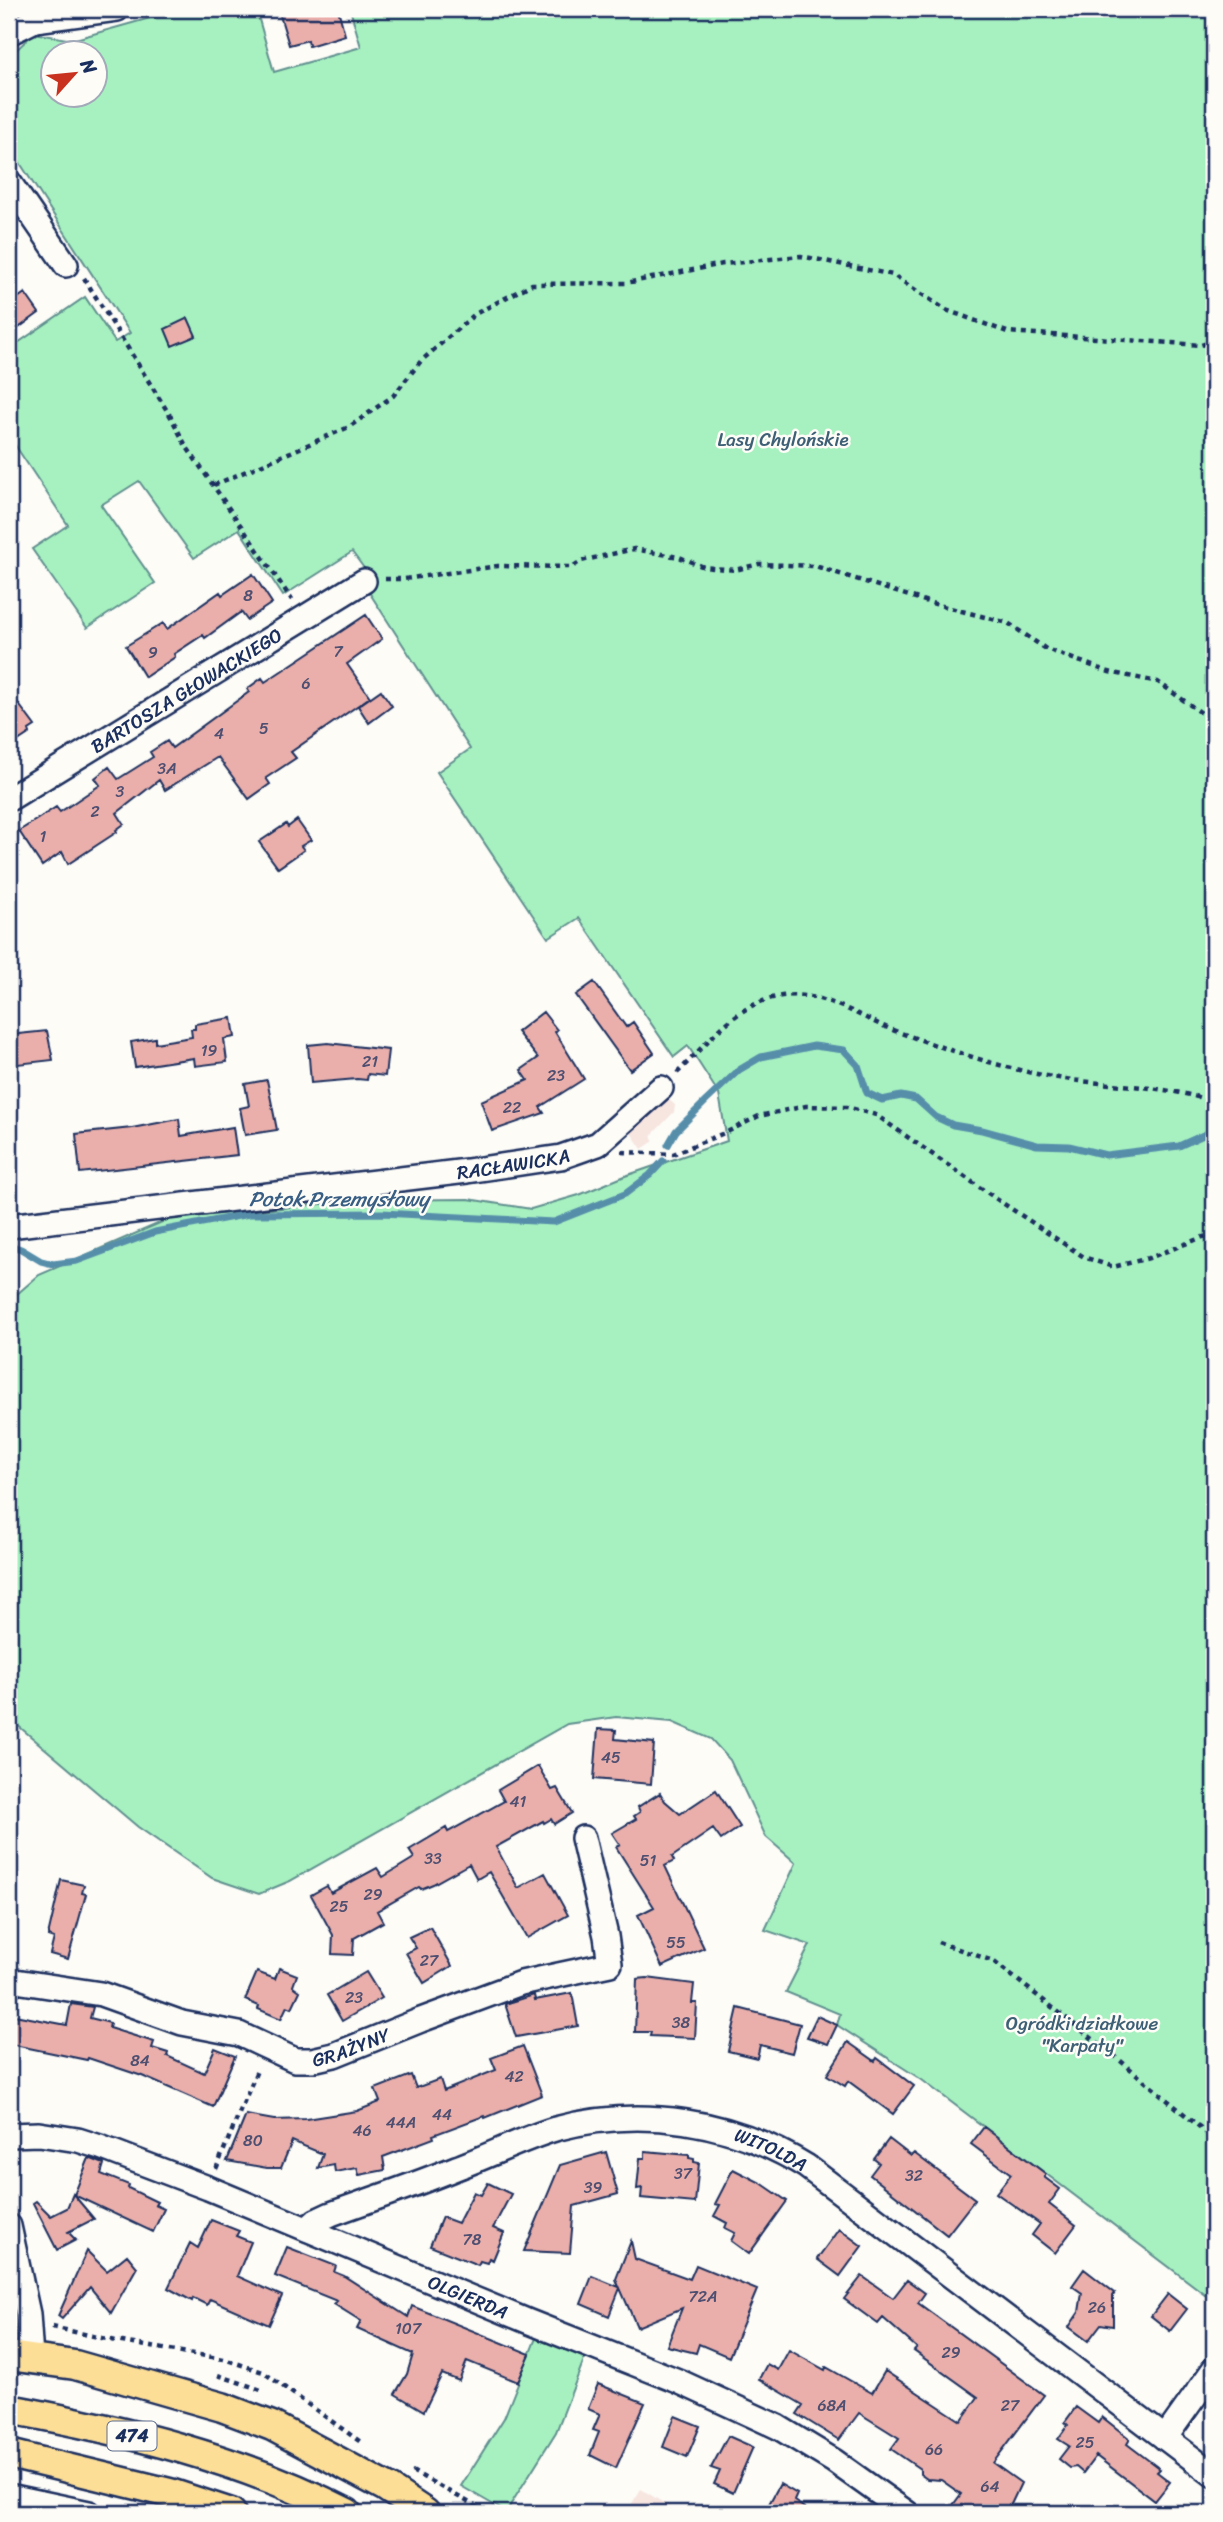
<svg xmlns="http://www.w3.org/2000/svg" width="1223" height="2522" viewBox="0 0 1223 2522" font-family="Sriracha,sans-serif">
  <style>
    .built { fill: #f7e5e0 }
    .green { fill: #a7f1c0; stroke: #61908f; stroke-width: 2; fill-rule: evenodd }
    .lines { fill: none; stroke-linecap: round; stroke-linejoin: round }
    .stream { stroke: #568eaa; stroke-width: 7 }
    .building { fill: #eaafaa; stroke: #1b2f5e; stroke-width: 2 }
    .minor-casing { stroke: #1b2f5e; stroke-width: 28 }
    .major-casing { stroke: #1b2f5e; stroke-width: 33 }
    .path { stroke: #1b2f5e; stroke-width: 4.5; stroke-dasharray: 5 5; stroke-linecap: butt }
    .minor { stroke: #fdfcf7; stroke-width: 23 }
    .major { stroke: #fdde96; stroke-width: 28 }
    .labels { text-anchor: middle; stroke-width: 5; stroke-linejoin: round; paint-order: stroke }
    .number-label { font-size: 16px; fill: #4f4f71 }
    .shield { fill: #fdfcf7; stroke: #5f6c8c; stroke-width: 2 }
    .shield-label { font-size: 18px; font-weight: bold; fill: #1b2f5e }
    .park-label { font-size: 19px; fill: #3e6076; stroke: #fdfcf7 }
    .street-label { font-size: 19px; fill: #1b2f5e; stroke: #fdfcf7 }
    .water-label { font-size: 21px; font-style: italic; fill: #395e84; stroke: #fdfcf7 }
  </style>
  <rect width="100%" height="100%" fill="#fdfcf7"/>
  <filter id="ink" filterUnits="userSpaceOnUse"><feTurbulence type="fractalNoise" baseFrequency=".0143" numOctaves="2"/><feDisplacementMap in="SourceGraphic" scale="14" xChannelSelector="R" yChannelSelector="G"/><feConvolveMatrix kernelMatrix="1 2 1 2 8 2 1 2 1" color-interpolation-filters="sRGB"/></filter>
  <g filter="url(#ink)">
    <!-- built -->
    <path class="built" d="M660,1099H668L675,1105L674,1112L651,1136L654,1141L642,1149L629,1130Z
      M641,2489L680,2513H626Z"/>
    <!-- green -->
    <path class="green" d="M182,9H256L274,72L361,47L350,9H1214V2301L922,2080L837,2025L840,2014L786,1992L810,1945L765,1930L796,1863L766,1837L730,1760L711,1739L672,1722L616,1717L567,1724L290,1881L259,1894L212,1878L138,1827L9,1718V1301L39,1275L169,1219L362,1200L468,1199L531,1209L579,1195L625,1176L727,1141L719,1094L688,1046L674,1057L579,918L548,938L437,772L470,749L367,589L375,583L352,552L283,596L239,529L194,558L139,481L101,505L155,583L87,628L32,549L68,525L9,436V349L85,297L115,342L130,333L9,146V57L34,33L72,40ZM52,52H94V94H52Z
      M536,2338L585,2357L556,2432L506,2512L461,2486L504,2418Z"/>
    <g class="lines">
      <!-- stream -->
      <path class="stream" d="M668,1145L676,1131L706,1101L739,1070L761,1057L814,1046L844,1050L858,1065L867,1093L882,1100L901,1096L916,1099L936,1117L953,1125L982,1130L1037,1145L1069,1146L1106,1155L1179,1146L1210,1132L1214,1133
        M9,1245L21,1249L41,1261L53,1264L77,1261L155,1232L249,1214L382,1213L554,1222L625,1194L650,1175L663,1161"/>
    </g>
    <!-- building -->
    <path class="building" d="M278,9H338L345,35L309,46L308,40L289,45Z
      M25,293L39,313L9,335V304Z
      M188,318L196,336L172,346L165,329Z
      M253,574L272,603L247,620L241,612L205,638L203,635L174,654L175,657L145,677L126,646L163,623L167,629L220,592L222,595Z
      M366,615L382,639L347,664L370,697L291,752L296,758L266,778L270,784L249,799L218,757L165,790L159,780L117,813L124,824L116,830L117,832L68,864L62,852L42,866L19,831L56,807L60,812L100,785L95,778L109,767L118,779L153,757L150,752L167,741L172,748L249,692L247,689L262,678L265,682Z
      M381,690L392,706L369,723L358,706Z
      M9,691L35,726L29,730L30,733L9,747Z
      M297,820L311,840L301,846L304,850L278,868L259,842L286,824L288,827Z
      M594,982L626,1027L633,1022L654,1053L630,1070L576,995Z
      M543,1012L557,1030L555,1032L584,1079L540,1107L544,1113L492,1131L481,1101L528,1080L521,1070L538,1058L517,1032Z
      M232,1018L235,1037L224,1039L227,1062L195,1066L194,1058L135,1067L131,1042L155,1038V1043L192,1037L191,1029H195V1024Z
      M47,1031L53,1060L9,1065V1035Z
      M328,1043L388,1050L385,1076L368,1074L367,1080L357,1079L311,1083L308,1045Z
      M267,1080L277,1130L245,1135L240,1108L249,1106L245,1084Z
      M179,1119L181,1136L233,1127L237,1155L80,1173L76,1134L132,1128Z
      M598,1729L616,1730L615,1739L654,1743L651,1784L594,1779Z
      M538,1766L552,1790L557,1788L572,1813L554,1824L551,1819L544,1823L543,1821L496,1847L518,1888L545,1873L568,1915L527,1938L489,1872L477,1879L469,1864L433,1884L421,1889L419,1887L377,1911L383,1922L354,1938L353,1955L332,1954L333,1935L311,1895L327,1886L331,1893L377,1868L383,1877L414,1858L409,1850L446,1828L448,1832L504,1801L498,1790Z
      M716,1790L740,1827L721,1840L713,1829L672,1857L674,1861L665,1866L704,1948L662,1967L638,1915L654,1907L616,1847L620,1845L612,1833L636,1819L634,1816L640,1812L638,1807L660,1793L665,1801L680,1814Z
      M61,1880L84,1885L82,1893L86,1894L68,1959L50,1954L54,1938L48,1936Z
      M430,1927L452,1966L424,1983L406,1953L416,1948L409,1937Z
      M279,1968L297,1975L293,1986L300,1991L292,2008L287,2006L281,2019L258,2009L259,2006L245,2000L257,1972L275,1979Z
      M366,1972L382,1998L342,2021L327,1995Z
      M647,1978L694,1984L692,2003H697L695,2038L650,2036L651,2032H635L637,1979Z
      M572,1993L578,2026L516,2037L505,2004L534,1995L535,2000Z
      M71,2004L93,2007L90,2018L110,2023L109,2028L154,2042L152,2048L168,2053L167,2056L204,2073L215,2048L235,2056L213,2107L142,2076L88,2058L87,2060L9,2044V2014L67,2025Z
      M738,2008L800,2024L792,2053L760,2045L757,2058L728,2051Z
      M817,2016L837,2025L828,2044L807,2037Z
      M848,2042L875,2061L877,2058L914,2086L893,2114L848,2081L845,2086L827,2075Z
      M523,2046L542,2095L485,2118L484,2116L433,2135L434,2138L383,2157L385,2170L359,2175L357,2168L335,2172L334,2165L318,2168L323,2154L292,2141L281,2168H267L227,2161L246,2115L274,2120L306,2119L357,2111L380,2102L375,2089L411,2075L416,2088L440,2079L444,2091L496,2070L491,2058Z
      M984,2127L1046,2174L1044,2177L1060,2189L1049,2204L1076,2225L1055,2253L1032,2235L1040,2224L996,2193L1011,2174L971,2144Z
      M889,2139L911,2156L914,2153L975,2199L947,2235L870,2175L879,2163L874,2159Z
      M645,2151L689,2155V2158L694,2159V2162L699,2163L695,2203L641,2198L642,2188L637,2189L640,2158H645Z
      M606,2152L618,2194L574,2206L570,2253L524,2251L560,2165Z
      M89,2158L104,2164L101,2174L129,2185L128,2188L157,2202L155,2205L164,2209L153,2232L74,2195Z
      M733,2169L761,2183L787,2201L749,2254L731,2241L735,2233L725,2228L727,2223L714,2216L720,2205L715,2204Z
      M488,2183L511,2194L493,2228L504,2233L493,2260L489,2258L487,2263L480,2261L478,2265L430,2246L442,2217L458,2223L474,2192L481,2195Z
      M73,2194L94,2219L68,2232L76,2240L57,2250L33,2203L36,2201L51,2216L67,2208Z
      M211,2220L239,2231L236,2236L251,2242L237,2276L282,2296L269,2325L210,2299L207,2305L193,2298L192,2301L168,2288L190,2243L198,2248Z
      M839,2229L862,2246L840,2276L817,2259Z
      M631,2241L635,2259L690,2279L696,2265L757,2290L729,2357L699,2344L696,2353L667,2346L682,2308L637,2327L620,2288L609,2316L581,2304L592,2276L619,2287L616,2279Z
      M287,2247L336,2266L334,2272L344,2276L408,2317L412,2306L530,2354L518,2382L467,2361L459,2381L442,2374L424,2411L395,2394L407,2374L413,2354L357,2329L361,2321L334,2304L337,2301L275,2276Z
      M87,2251L107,2271L127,2255L137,2267L111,2313L90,2287L62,2319L58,2316Z
      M1084,2269L1115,2293L1113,2296V2326L1101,2324L1088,2341L1069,2327L1079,2312L1082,2293L1072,2286Z
      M862,2276L893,2298L907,2280L925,2293L918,2303L1044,2395L993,2463L1021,2483L1007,2513H964L953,2505L961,2494L941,2480L927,2479L920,2474V2469L891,2449L899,2438L859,2413L839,2440L797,2414L803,2405L759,2379L767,2364L778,2370L789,2350L825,2370L826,2367L872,2393L885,2371L961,2421L978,2397L914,2351L917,2348L883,2318L878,2324L844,2299Z
      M1168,2294L1187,2309L1170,2331L1151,2316Z
      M598,2384L645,2403L616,2468L590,2455L599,2432L593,2430L600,2414L588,2409Z
      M1076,2407L1098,2423L1102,2417L1130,2439L1127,2444L1160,2469L1157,2472L1170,2482L1155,2501L1096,2456L1083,2473L1076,2467L1070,2468L1059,2459L1069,2446L1058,2439L1068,2425L1065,2422Z
      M675,2416L700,2426L687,2457L663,2447Z
      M728,2436L753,2447L733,2493L714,2484L720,2471L711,2468Z
      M780,2484L797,2494L794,2501L812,2513H764Z"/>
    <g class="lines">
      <defs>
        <g id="minor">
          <path d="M9,33L35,20L117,9"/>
          <path d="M9,182L66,265"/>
          <path id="s1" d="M9,799L364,581"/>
          <path id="s2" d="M9,1226L467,1171L561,1157L598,1144L661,1088"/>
          <path id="s3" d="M9,1980L101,1994L182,2023L239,2034L295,2060H312L334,2055L421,2020L521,1983L610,1964L606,1936L583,1838"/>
          <path id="s4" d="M9,2135L39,2134L78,2140L100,2147L208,2188L527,2321L678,2381L778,2427L834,2461L907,2513"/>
          <path d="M9,2226L28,2314L31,2358"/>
          <path id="s5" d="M307,2229L316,2221L331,2214C372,2199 415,2185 456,2168C489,2156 522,2139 555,2129C641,2106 731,2120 806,2166L1214,2475"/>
          <path d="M1165,2438L1214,2369"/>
          <path d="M9,2496L89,2513"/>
        </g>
        <path id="major" d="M9,2356L75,2365L222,2407L272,2426L386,2487L425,2513
          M9,2409C124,2430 243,2459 347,2513
          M9,2454L170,2493L231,2513"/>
      </defs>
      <!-- minor casing -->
      <use href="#minor" class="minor-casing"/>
      <!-- major casing -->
      <use href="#major" class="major-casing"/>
      <!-- path -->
      <path class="path" d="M84,278L171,417L186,446L292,600
        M214,485L349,427L393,396L421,361L475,314L532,284L626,283L723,264L801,256L893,275L946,310L1007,332L1201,345L1214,341
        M385,579H404L498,566L572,567L581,561L634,549L679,557L704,567L735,570L759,564L815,566L931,603L1008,623L1046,649L1109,672L1158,682L1214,722
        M677,1073C706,1045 731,1009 772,998C820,986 856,1017 898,1032C955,1052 1012,1072 1072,1080C1120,1086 1168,1086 1214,1102
        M622,1152L673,1154L729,1131L759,1116L806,1106L847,1107L876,1115L998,1200L1084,1257L1113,1267L1149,1258L1203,1237L1214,1235
        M938,1942L993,1961L1116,2057L1214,2139
        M216,2169L258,2068
        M52,2327L116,2341L224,2359L263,2372L362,2443
        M218,2375L264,2391
        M412,2471L488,2513"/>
      <!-- minor -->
      <use href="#minor" class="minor"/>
      <!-- major -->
      <use href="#major" class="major"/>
    </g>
  </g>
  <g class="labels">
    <!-- number labels -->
    <g class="number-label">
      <text x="248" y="601">8</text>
      <text x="338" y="657">7</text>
      <text x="153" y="658">9</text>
      <text x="306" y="689">6</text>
      <text x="264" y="734">5</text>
      <text x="219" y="739">4</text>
      <text x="167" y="774">3A</text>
      <text x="120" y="797">3</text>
      <text x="95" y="817">2</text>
      <text x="43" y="842">1</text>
      <text x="209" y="1056">19</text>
      <text x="370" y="1067">21</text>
      <text x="556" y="1081">23</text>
      <text x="512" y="1113">22</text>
      <text x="611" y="1763">45</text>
      <text x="518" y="1807">41</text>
      <text x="433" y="1864">33</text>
      <text x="648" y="1866">51</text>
      <text x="373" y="1900">29</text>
      <text x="339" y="1912">25</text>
      <text x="676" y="1948">55</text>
      <text x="429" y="1966">27</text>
      <text x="354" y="2003">23</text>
      <text x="681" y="2028">38</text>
      <text x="140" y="2066">84</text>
      <text x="514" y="2082">42</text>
      <text x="442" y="2120">44</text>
      <text x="401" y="2128">44A</text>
      <text x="362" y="2136">46</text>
      <text x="253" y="2146">80</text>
      <text x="683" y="2179">37</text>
      <text x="914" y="2181">32</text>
      <text x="593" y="2193">39</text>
      <text x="472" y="2245">78</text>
      <text x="703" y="2302">72A</text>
      <text x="1097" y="2313">26</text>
      <text x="408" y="2334">107</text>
      <text x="951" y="2358">29</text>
      <text x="832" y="2411">68A</text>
      <text x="1010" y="2411">27</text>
      <text x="1085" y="2448">25</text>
      <text x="934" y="2455">66</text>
      <text x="990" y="2492">64</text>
    </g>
    <!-- shield labels -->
    <rect class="shield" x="107.5" y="2421.5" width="49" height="29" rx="5"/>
    <g class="shield-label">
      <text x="132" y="2442">474</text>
    </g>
    <!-- park labels -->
    <g class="park-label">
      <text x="783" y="446">Lasy Chylońskie</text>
      <text x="1082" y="2030">Ogródki działkowe<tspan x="1082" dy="22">"Karpaty"</tspan></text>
    </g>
    <!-- street labels -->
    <g class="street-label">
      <text dy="7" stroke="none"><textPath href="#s1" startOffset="208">BARTOSZA GŁOWACKIEGO</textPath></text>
      <text dy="7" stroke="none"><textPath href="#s2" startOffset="508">RACŁAWICKA</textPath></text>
      <text dy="7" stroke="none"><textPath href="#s3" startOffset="357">GRAŻYNY</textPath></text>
      <text dy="7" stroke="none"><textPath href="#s5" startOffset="490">WITOLDA</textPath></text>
      <text dy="7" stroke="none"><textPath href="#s4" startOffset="490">OLGIERDA</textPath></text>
    </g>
    <!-- water labels -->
    <g class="water-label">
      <text x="339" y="1206">Potok Przemysłowy</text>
    </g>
  </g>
  <!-- margin -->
  <rect width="1223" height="2522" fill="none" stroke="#fdfcf7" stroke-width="35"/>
  <rect x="18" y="18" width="1188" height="2487" fill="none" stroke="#1b2f5e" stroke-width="2.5" filter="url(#ink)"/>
  <!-- north arrow -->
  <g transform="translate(74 74) rotate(63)"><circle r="33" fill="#fdfcf7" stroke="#a3aaba" stroke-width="2"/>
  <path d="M0-5L12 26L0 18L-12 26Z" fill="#c8321e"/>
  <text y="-10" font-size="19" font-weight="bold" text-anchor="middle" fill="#1b2f5e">N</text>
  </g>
</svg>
